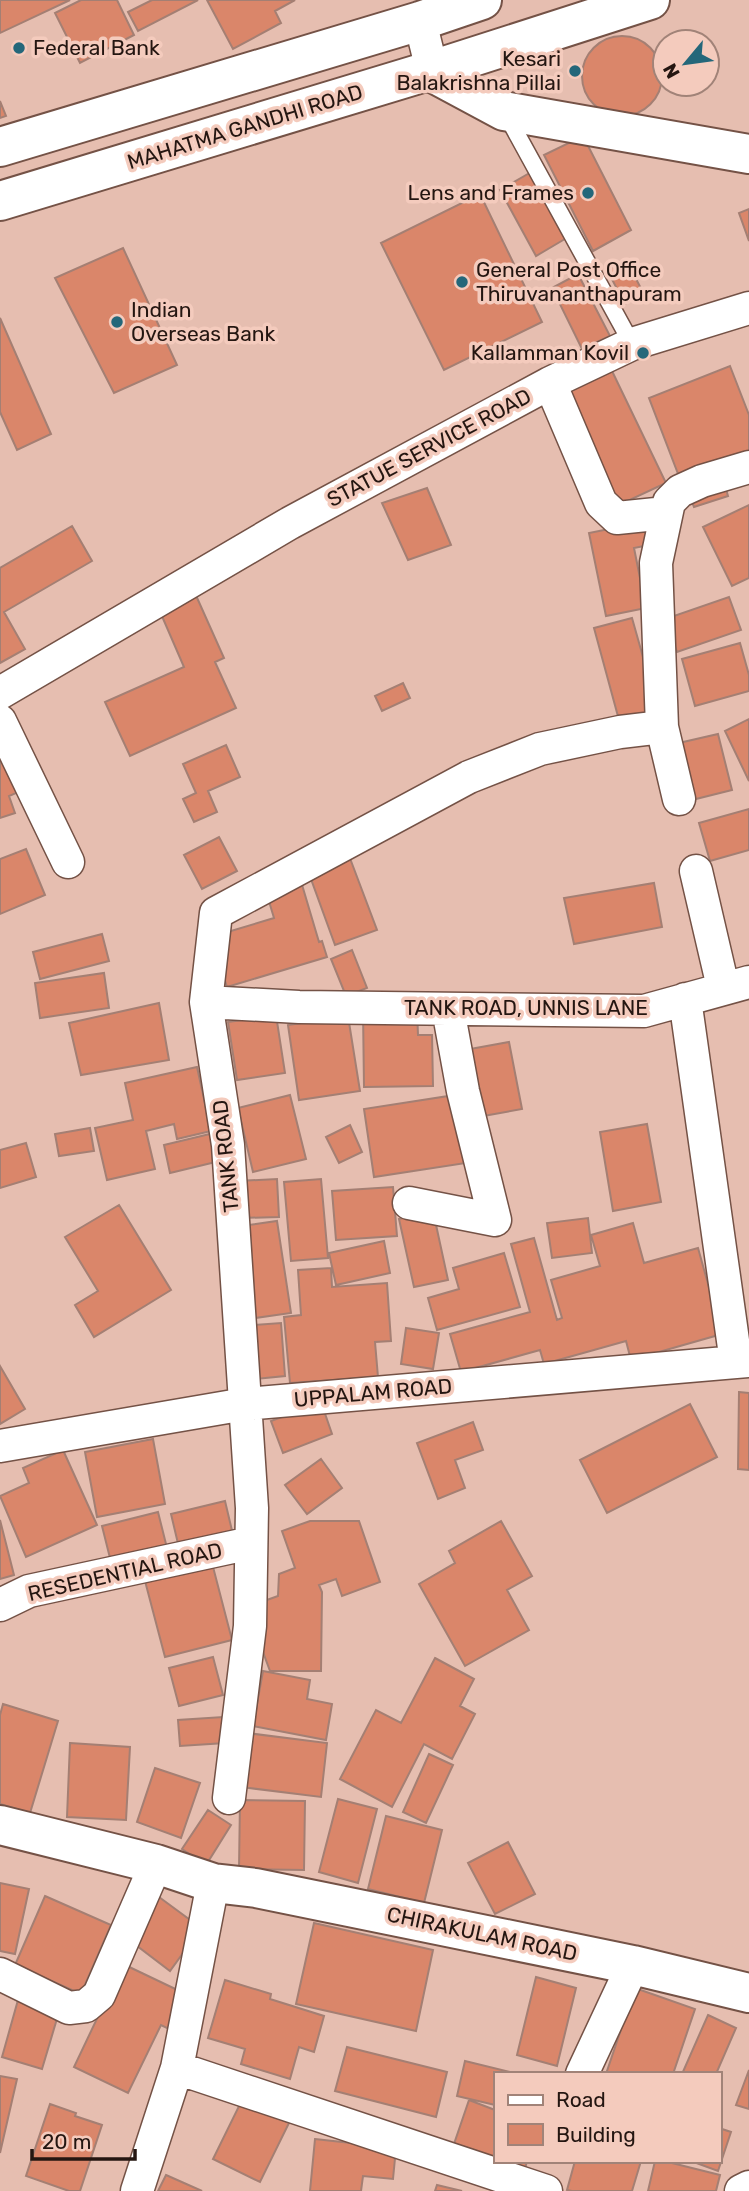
<svg xmlns="http://www.w3.org/2000/svg" width="749" height="2191" viewBox="0 0 749 2191" font-family="Rubik,sans-serif">
  <style>
    .building { fill: #da866a; stroke: #a47f73; stroke-width: 2 }
    .lines { fill: none; stroke-linecap: round; stroke-linejoin: round }
    .lane-casing { stroke: #745246; stroke-width: 19 }
    .street-casing { stroke: #745246; stroke-width: 35 }
    .secondary-casing { stroke: #745246; stroke-width: 42 }
    .primary-casing { stroke: #745246; stroke-width: 42 }
    .lane { stroke: #fff; stroke-width: 16 }
    .street { stroke: #fff; stroke-width: 32 }
    .secondary { stroke: #fff; stroke-width: 38 }
    .primary { stroke: #fff; stroke-width: 38 }
    .poi-dot { fill: #24677a; stroke: #f4cbbd; stroke-width: 2.5 }
    .labels { text-anchor: middle; stroke-width: 7; stroke-linejoin: round; paint-order: stroke }
    .poi-label { font-size: 21px; fill: #241611; stroke: #f4cbbd; text-anchor: start }
    .street-label { font-size: 21px; fill: #241611; stroke: #f4cbbd }
  </style>
  <rect width="100%" height="100%" fill="#e6beb0"/>
  <!-- building -->
  <path class="building" d="M0,0H70L0,33Z
    M81,0H117L134,35L80,63L55,13Z
    M152,0H198L138,31L128,12Z
    M207,0H295L275,11L281,23L233,49Z
    M582 76a40 40 0 1 1 80 0a40 40 0 1 1-80 0Z
    M0,101L6,116L0,118Z
    M583,136L631,230L593,251L544,155Z
    M533,171L570,236L536,256L500,190Z
    M480,194L542,322L444,370L381,243Z
    M749,209V241L739,213Z
    M123,248L177,365L114,393L55,278Z
    M626,260L644,294L625,304L607,270Z
    M578,274L610,336L582,349L552,288Z
    M0,318L51,434L17,450L0,412Z
    M730,366L749,415V453L680,479L649,398Z
    M612,371L666,483L619,505L564,394Z
    M724,482L728,496L694,507L689,494Z
    M427,488L451,545L408,560L382,503Z
    M749,505V578L732,586L703,527Z
    M649,521L654,544L634,548L646,608L606,616L589,533Z
    M72,526L92,561L4,612L25,649L0,663V568Z
    M194,591L224,658L215,662L236,708L130,756L105,702L184,667L158,607Z
    M729,597L741,630L677,652L665,619Z
    M632,618L658,710L619,720L594,628Z
    M740,643L749,675V691L695,706L682,659Z
    M403,683L410,698L382,711L375,696Z
    M749,719V781L725,731Z
    M0,729L23,790L9,796L15,813L0,818Z
    M718,734L732,790L684,802L670,745Z
    M226,745L240,777L208,791L217,812L194,822L183,799L196,793L183,764Z
    M749,809V850L710,861L699,823Z
    M219,837L237,871L202,889L184,855Z
    M26,849L45,895L0,914V859Z
    M348,853L377,930L335,945L307,868Z
    M300,878L319,942L322,941L327,957L227,987L211,937L274,918L265,888Z
    M654,883L662,927L574,944L564,898Z
    M102,934L109,961L40,979L33,952Z
    M352,950L367,988L346,996L331,959Z
    M104,973L109,1008L40,1018L35,983Z
    M159,1003L169,1060L81,1075L69,1023Z
    M417,1009L418,1035H432L433,1086L364,1087L363,1010Z
    M276,1015L285,1073L237,1080L228,1022Z
    M348,1016L360,1091L299,1100L288,1025Z
    M509,1042L522,1109L472,1118L459,1051Z
    M197,1067L211,1131L177,1139L174,1124L146,1131L155,1169L107,1180L95,1128L133,1120L125,1083Z
    M290,1095L306,1159L253,1172L238,1108Z
    M455,1095L466,1163L374,1177L364,1109Z
    M647,1124L661,1202L613,1211L600,1132Z
    M350,1125L362,1152L339,1163L326,1137Z
    M90,1128L94,1151L59,1156L55,1134Z
    M218,1132L224,1160L170,1173L164,1145Z
    M26,1143L36,1177L0,1188V1150Z
    M277,1179L279,1217L240,1218L238,1181Z
    M321,1179L328,1258L291,1261L284,1182Z
    M393,1187L397,1236L336,1240L332,1191Z
    M119,1205L171,1290L94,1337L75,1305L98,1291L65,1237Z
    M433,1211L448,1280L414,1287L399,1219Z
    M588,1218L592,1253L552,1258L547,1223Z
    M277,1221L291,1313L255,1318L241,1226Z
    M633,1223L644,1263L698,1248L722,1334L631,1360L626,1341L544,1364L540,1350L461,1372L450,1334L530,1312L511,1244L534,1238L557,1320L562,1318L551,1280L600,1266L591,1235Z
    M384,1241L390,1273L336,1285L329,1253Z
    M504,1253L520,1307L437,1330L428,1298L459,1289L453,1268Z
    M331,1268L332,1287L387,1283L391,1341L375,1342L378,1377L290,1383L284,1317L301,1315L298,1270Z
    M281,1323L285,1376L256,1379L253,1325Z
    M406,1328L439,1333L433,1369L401,1364Z
    M0,1366L25,1409L0,1424Z
    M739,1392L749,1393V1470L738,1469Z
    M321,1402L332,1434L283,1453L271,1421Z
    M690,1404L717,1457L607,1513L580,1460Z
    M473,1422L483,1450L455,1460L465,1488L438,1499L417,1443Z
    M153,1439L165,1504L97,1517L85,1452Z
    M63,1450L97,1525L26,1557L0,1496L29,1483L23,1468Z
    M321,1459L342,1488L307,1514L285,1485Z
    M225,1501L234,1539L180,1552L171,1514Z
    M158,1512L168,1552L112,1566L102,1526Z
    M0,1520L14,1575L0,1579Z
    M310,1521H359L380,1582L342,1596L336,1579L319,1585L322,1592L321,1671H270L263,1652L264,1601L278,1596L279,1574L295,1568L282,1531Z
    M501,1521L532,1576L507,1590L529,1630L465,1666L419,1584L455,1563L449,1551Z
    M212,1563L232,1640L165,1657L145,1581Z
    M213,1657L223,1695L179,1706L169,1668Z
    M435,1658L474,1679L460,1706L475,1714L452,1759L424,1744L392,1807L340,1779L376,1710L401,1723Z
    M263,1671L310,1680L307,1699L332,1704L326,1740L253,1726Z
    M3,1704L58,1721L30,1813L0,1804V1715Z
    M223,1717L225,1743L180,1746L178,1720Z
    M247,1733L327,1743L321,1797L241,1787Z
    M70,1743L130,1747L126,1820L67,1817Z
    M429,1754L453,1765L426,1823L403,1812Z
    M155,1768L200,1783L181,1838L137,1822Z
    M338,1799L377,1809L358,1883L319,1872Z
    M240,1800L305,1801L304,1870L239,1869Z
    M208,1810L231,1825L206,1865L182,1849Z
    M386,1816L442,1830L424,1903L368,1889Z
    M508,1842L535,1894L495,1914L468,1863Z
    M0,1883L29,1889L15,1954L0,1951Z
    M45,1896L111,1925L81,1994L15,1965Z
    M159,1897L201,1928L170,1971L128,1939Z
    M314,1923L433,1950L416,2031L296,2004Z
    M123,1964L188,1995L171,2030L161,2025L128,2093L74,2067Z
    M536,1977L576,1988L557,2066L517,2055Z
    M225,1980L271,1994L270,1999L324,2016L314,2052L299,2047L290,2079L241,2064L245,2049L208,2038Z
    M635,1988L695,2009L673,2074H606Z
    M18,2000L59,2012L42,2069L2,2057Z
    M708,2015L736,2028L716,2074H682Z
    M347,2047L447,2072L436,2117L335,2091Z
    M465,2061L518,2074H495V2105L457,2096Z
    M749,2070V2109L736,2105Z
    M0,2076L17,2079L0,2153Z
    M242,2100L289,2123L260,2182L213,2159Z
    M469,2100L495,2110V2159L454,2144Z
    M50,2104L76,2113L75,2116L102,2125L80,2191H69L26,2176Z
    M719,2128L731,2132L718,2171L691,2161H719Z
    M315,2139L396,2148L393,2179L363,2176L361,2191H310Z
    M502,2161H527L525,2169Z
    M575,2161H641L632,2191H572L567,2190Z
    M655,2161H664L720,2175L716,2191H648Z
    M166,2175L202,2191H158Z
    M437,2185L462,2191H435Z"/>
  <g class="lines">
    <defs>
      <path id="lane" d="M507,116L632,344"/>
      <path id="street" d="M420,21L432,70
        M550,383L601,503L617,518L666,513
        M0,693L290,523L550,383L632,344L749,308
        M0,721L68,862
        M679,799L662,727L656,563L669,502L680,491L702,481L749,467
        M696,871L723,987
        M685,999L736,1362
        M206,1002L216,913L469,777L540,749L620,732L662,727
        M409,1203L495,1220L463,1091L448,1009
        M0,1446L245,1404L749,1361
        M0,1605L29,1591L251,1543
        M229,1798L250,1626L252,1508L228,1145L206,1002L299,1007L644,1011L749,982
        M0,1974L69,2008L86,2006L99,1995L156,1864
        M177,2068L546,2191
        M582,2074L633,1965
        M137,2191L177,2068L213,1883
        M741,2191L749,2187"/>
      <path id="secondary" d="M432,70L437,75L504,111L749,154
        M0,1825L156,1864L213,1883L256,1888L633,1965L749,1993"/>
      <path id="primary" d="M0,147L420,21L482,0
        M0,201L432,70L650,0"/>
    </defs>
    <!-- lane casing -->
    <use href="#lane" class="lane-casing"/>
    <!-- street casing -->
    <use href="#street" class="street-casing"/>
    <!-- secondary casing -->
    <use href="#secondary" class="secondary-casing"/>
    <!-- primary casing -->
    <use href="#primary" class="primary-casing"/>
    <!-- lane -->
    <use href="#lane" class="lane"/>
    <!-- street -->
    <use href="#street" class="street"/>
    <!-- secondary -->
    <use href="#secondary" class="secondary"/>
    <!-- primary -->
    <use href="#primary" class="primary"/>
  </g>
  <!-- markers -->
  <g class="poi-dot">
    <circle cx="19" cy="48" r="7"/>
    <circle cx="575" cy="71" r="7"/>
    <circle cx="588" cy="193" r="7"/>
    <circle cx="462" cy="282" r="7"/>
    <circle cx="117" cy="322" r="7"/>
    <circle cx="643" cy="353" r="7"/>
  </g>
  <g class="labels">
    <!-- poi labels -->
    <g class="poi-label">
      <text x="33" y="55">Federal Bank</text>
      <text x="561" y="66" text-anchor="end">Kesari<tspan x="561" dy="24">Balakrishna Pillai</tspan></text>
      <text x="574" y="200" text-anchor="end">Lens and Frames</text>
      <text x="476" y="277">General Post Office<tspan x="476" dy="24">Thiruvananthapuram</tspan></text>
      <text x="131" y="317">Indian<tspan x="131" dy="24">Overseas Bank</tspan></text>
      <text x="629" y="360" text-anchor="end">Kallamman Kovil</text>
    </g>
    <!-- street labels -->
    <g class="street-label">
      <text transform="translate(245 127) rotate(-17)" y="7">MAHATMA GANDHI ROAD</text>
      <text transform="translate(429 448) rotate(-28)" y="7">STATUE SERVICE ROAD</text>
      <text x="526" y="1015">TANK ROAD, UNNIS LANE</text>
      <text transform="translate(226 1156) rotate(-96)" y="7">TANK ROAD</text>
      <text transform="translate(373 1393) rotate(-5)" y="7">UPPALAM ROAD</text>
      <text transform="translate(125 1572) rotate(-13)" y="7">RESEDENTIAL ROAD</text>
      <text transform="translate(482 1934) rotate(12)" y="7">CHIRAKULAM ROAD</text>
    </g>
  </g>
  <!-- legend -->
  <rect x="494" y="2072" width="228" height="91" fill="#f4cbbd" stroke="#a18378" stroke-width="2"/>
  <rect x="508" y="2095" width="35" height="10" fill="#ffffff" stroke="#a18378" stroke-width="2"/>
  <text x="556" y="2107" font-size="21" fill="#241611">Road</text>
  <rect x="508" y="2124" width="35" height="21" fill="#da866a" stroke="#a18378" stroke-width="2"/>
  <text x="556" y="2142" font-size="21" fill="#241611">Building</text>
  <!-- north arrow -->
  <g transform="translate(686 63) rotate(241)"><circle r="33" fill="#f4cbbd" stroke="#a18378" stroke-width="2"/>
  <path d="M0-5L12 26L0 18L-12 26Z" fill="#24677a"/>
  <text y="-10" font-size="19" font-weight="bold" text-anchor="middle" fill="#241611">N</text>
  </g>
  <!-- scale -->
  <path d="M32 2149v10h103v-10" fill="none" stroke="#241611" stroke-width="3.5"/>
  <text x="42" y="2149" font-size="21" fill="#241611" stroke="#f4cbbd" stroke-width="5" paint-order="stroke">20 m</text>
</svg>
